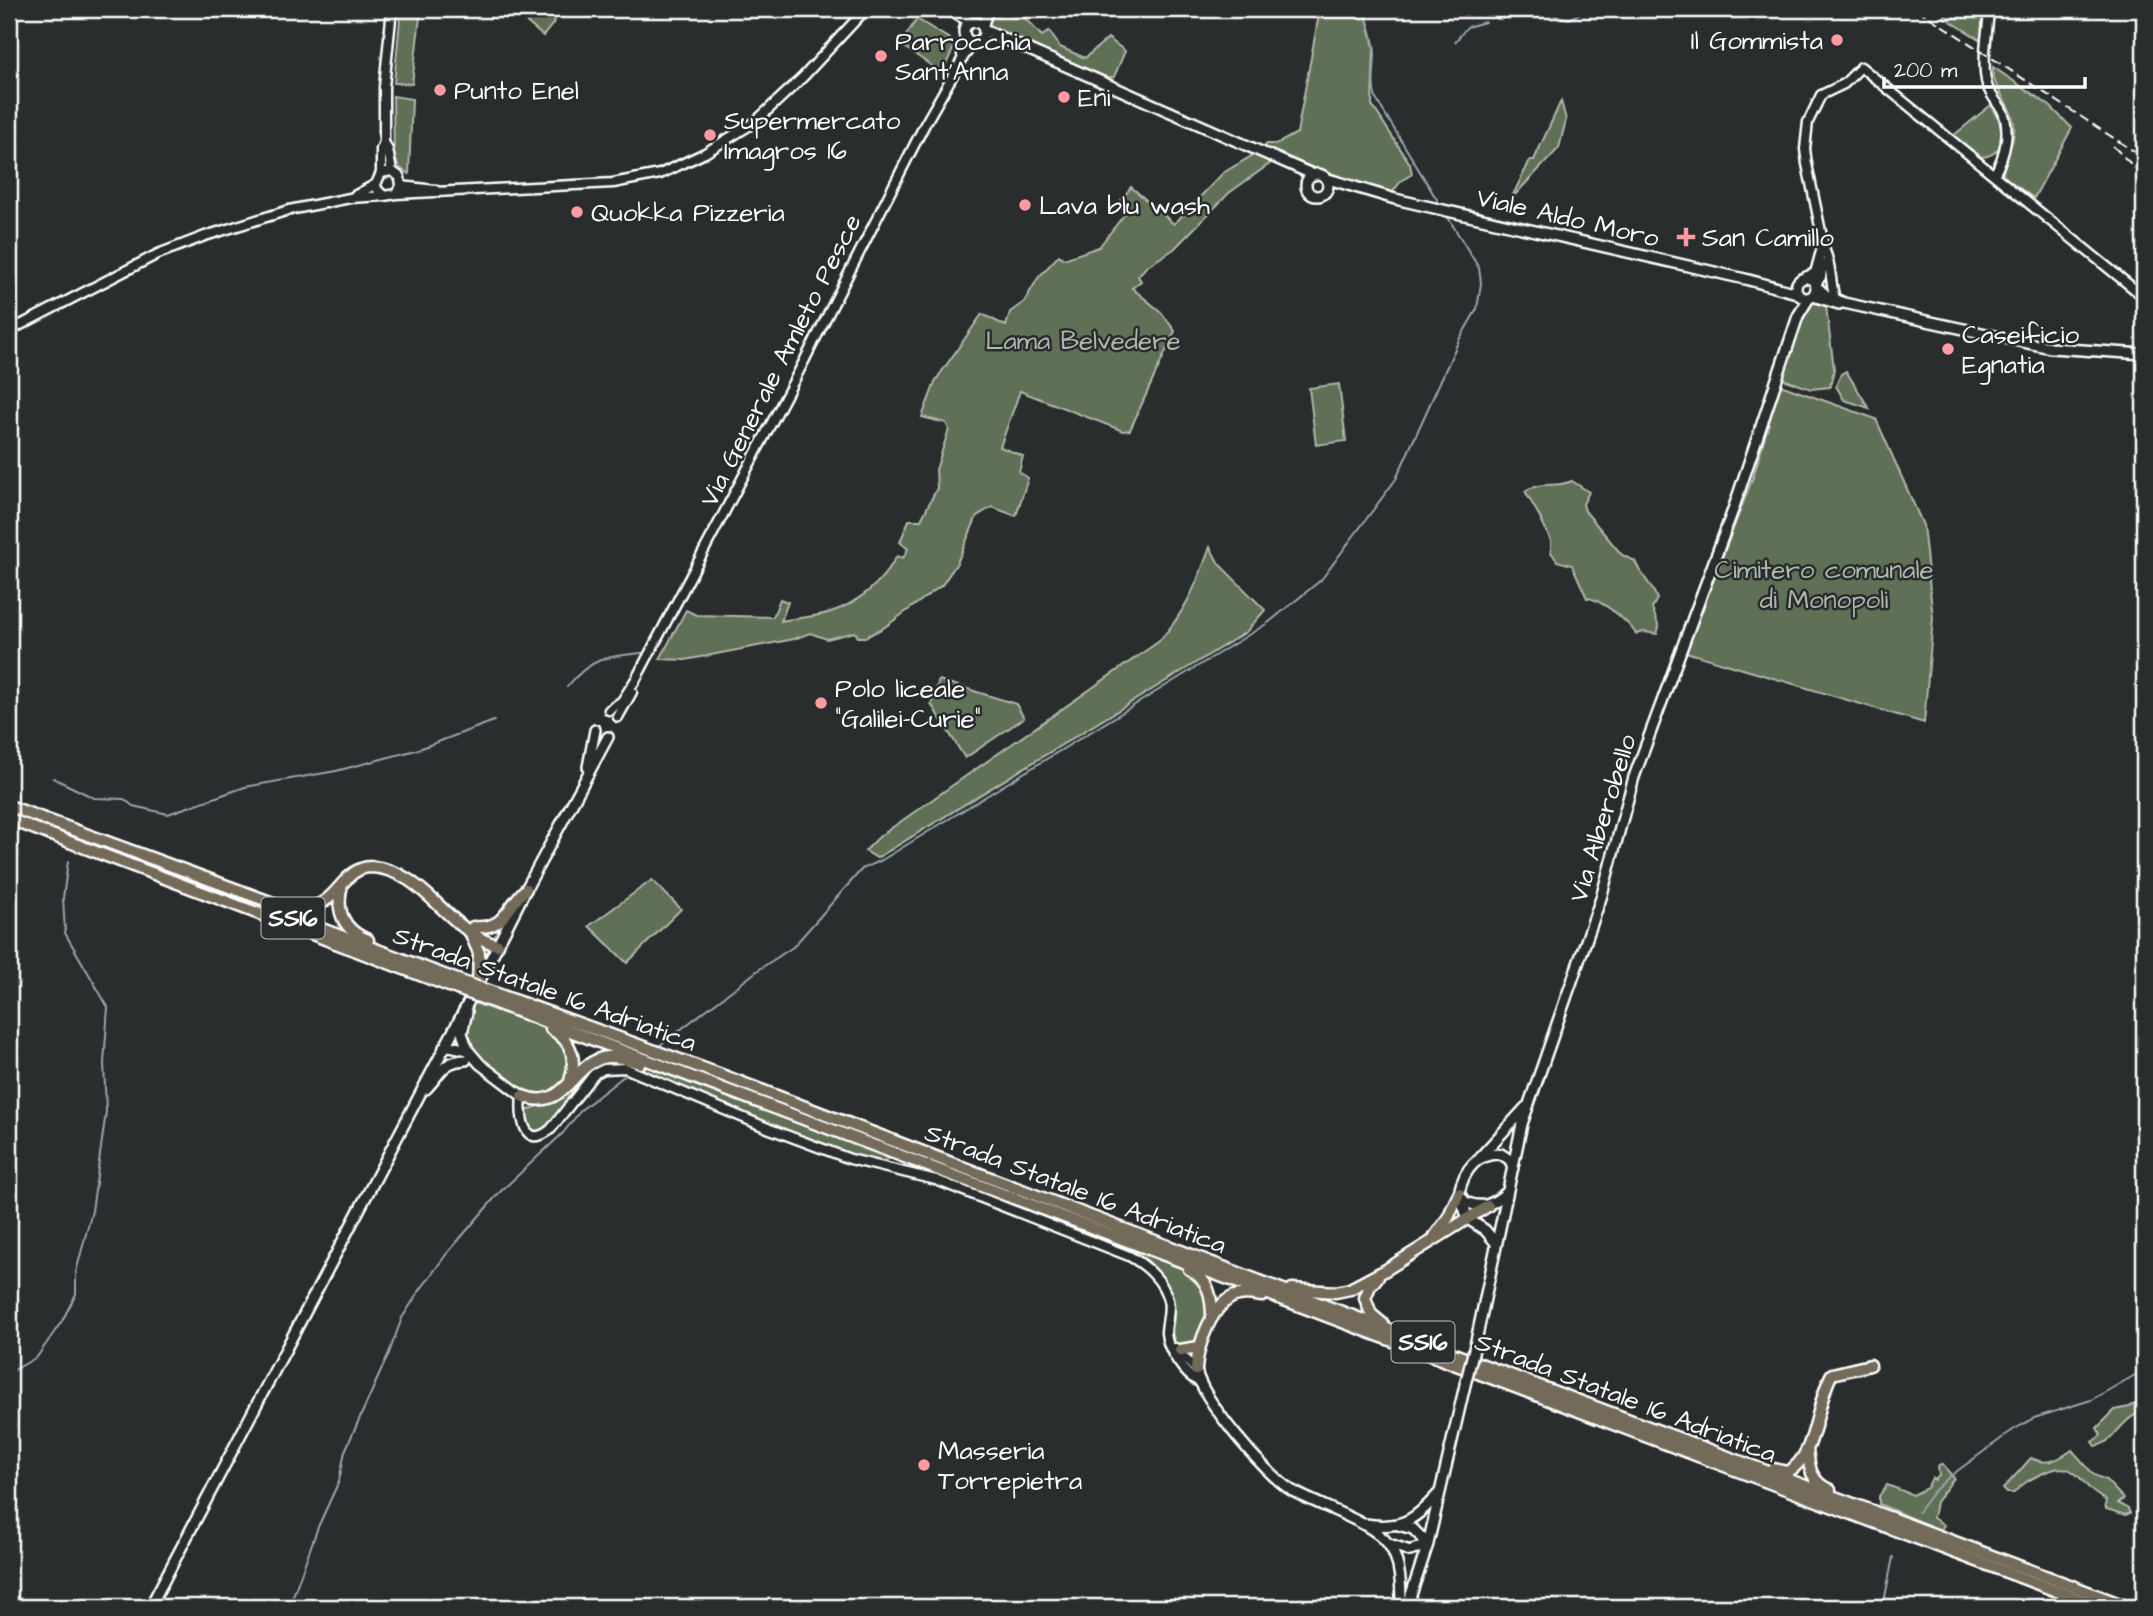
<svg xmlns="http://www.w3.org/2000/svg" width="2153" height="1616" viewBox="0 0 2153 1616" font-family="'Architects Daughter',sans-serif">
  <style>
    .green { fill: #616f57; stroke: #b0b7ab; stroke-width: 2 }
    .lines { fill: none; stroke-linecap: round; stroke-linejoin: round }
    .stream { stroke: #96a6ac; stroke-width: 2 }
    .tertiary-casing { stroke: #fff; stroke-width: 13 }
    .secondary-casing { stroke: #fff; stroke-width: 14 }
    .trunk-casing { stroke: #fff; stroke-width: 15 }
    .tertiary { stroke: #2a2d2e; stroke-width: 8 }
    .secondary { stroke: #2a2d2e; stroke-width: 9 }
    .trunk { stroke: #736b5a; stroke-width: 10 }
    .rail { stroke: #fff; stroke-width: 2; stroke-dasharray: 10 5; stroke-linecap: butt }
    .secondary-bridge-casing { stroke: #fff; stroke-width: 14; stroke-linecap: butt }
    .trunk-bridge-casing { stroke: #fff; stroke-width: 15; stroke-linecap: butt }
    .secondary-bridge { stroke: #2a2d2e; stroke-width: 9 }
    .trunk-bridge { stroke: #736b5a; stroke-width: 10 }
    .poi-dot { fill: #ff9aa2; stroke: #2a2d2e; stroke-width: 2.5 }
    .labels { text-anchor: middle; stroke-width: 5; stroke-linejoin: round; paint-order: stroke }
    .shield { fill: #2a2d2e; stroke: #bfc0c0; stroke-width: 2 }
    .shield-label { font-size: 24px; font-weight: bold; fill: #fff }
    .poi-label { font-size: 26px; fill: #fff; stroke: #2a2d2e; text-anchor: start }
    .street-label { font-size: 26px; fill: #fff; stroke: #2a2d2e }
    .park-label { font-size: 26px; fill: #b0b7ab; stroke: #2a2d2e }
  </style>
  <rect width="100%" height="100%" fill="#2a2d2e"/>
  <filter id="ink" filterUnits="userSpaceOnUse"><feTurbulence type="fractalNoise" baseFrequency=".0143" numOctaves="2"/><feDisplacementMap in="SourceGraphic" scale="14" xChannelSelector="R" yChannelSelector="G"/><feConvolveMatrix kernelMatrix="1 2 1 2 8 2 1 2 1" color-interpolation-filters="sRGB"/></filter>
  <g filter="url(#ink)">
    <!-- green -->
    <path class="green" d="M401,9H421L412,84L394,83Z
      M511,9H543L555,21L543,36Z
      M996,9H1016L1042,36L1049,31L1060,47L1085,58L1108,38L1125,51L1114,77H1106L1001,33L989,24Z
      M1320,9H1365L1374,47L1372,105L1410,164L1412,174L1401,181L1392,193L1336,177L1282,155L1229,193L1174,249L1146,267L1138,276L1141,281L1132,288L1161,312L1175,331L1130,430L1123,431L1020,391L1000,447L1023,456L1019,472L1028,478L1016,516L992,507L977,516L957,563L942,585L885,627L866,637H858L855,632L827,639L810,633L794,639L685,660L660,659L686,610L696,615L773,617L780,599L788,602L781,621C797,618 816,617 831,612C860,602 882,582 897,556L903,558L908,549L900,542L909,520H921L937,488L936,470L949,429L946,423L922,417L936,380L982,314L1006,326L1010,312L1024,302L1038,278L1059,255L1064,259L1099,247L1127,211L1120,202L1131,187L1174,224L1223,173L1263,149L1266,144H1277L1297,133Z
      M1950,9H1982V41L1944,17Z
      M917,19L956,43L942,73L900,44Z
      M1993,67L2050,106L2072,128L2034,198L2006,179L2003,174C2005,155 2018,139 2013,119C2009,100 1991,88 1993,67Z
      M393,96L412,99L409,174L400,168L394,157Z
      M1561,101L1566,120L1559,148L1511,199L1530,160H1534Z
      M1991,105C2003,122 2010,154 1982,157L1955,138L1954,135Z
      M1810,302L1826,306L1834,369L1830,387L1811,389L1780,378Z
      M1846,371L1869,408L1844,400L1836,386L1841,374Z
      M1339,384L1346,441L1316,445L1309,388Z
      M1780,385L1876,419L1923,525L1933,618L1924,723L1686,652L1753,477Z
      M1572,481L1589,492L1583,504L1585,511L1622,555L1635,561C1641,576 1652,584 1657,599L1652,608L1659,627L1657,634L1644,632L1636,634C1629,622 1601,599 1587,598L1572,565L1557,561L1551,552V541L1540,517L1525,491C1544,480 1553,489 1572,481Z
      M1210,547L1219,564L1265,610L1246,632L877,858L865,851L880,836L1158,642C1185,614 1197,583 1210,547Z
      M939,680L1016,704L1024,718L965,758L931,704Z
      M652,880L681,909L627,963L589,926Z
      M474,1003L550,1030C559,1037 570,1049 570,1061C571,1078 556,1094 540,1094C522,1094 467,1053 466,1034C465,1025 470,1011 474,1003Z
      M600,1061L635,1062L891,1158L884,1161H876L849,1153L741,1113L626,1062C565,1058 572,1124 537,1131L530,1128L526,1115L528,1110L560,1098L571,1088L578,1077Z
      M1032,1210L1190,1272L1200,1278L1209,1308L1195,1343L1180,1346L1176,1344C1169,1332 1175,1324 1174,1311C1174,1288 1158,1268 1140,1255Z
      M2144,1400V1416L2137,1414C2120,1421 2114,1443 2096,1446L2093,1442L2101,1435L2097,1428L2115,1410L2129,1407Z
      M2072,1450L2094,1475L2106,1480L2124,1499L2118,1503L2128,1509L2130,1513L2126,1515L2106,1509L2105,1505L2106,1501C2101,1497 2093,1493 2089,1488C2073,1469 2066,1462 2041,1474C2031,1479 2021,1484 2014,1493H2007L2003,1489L2031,1458C2047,1466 2058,1460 2072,1450Z
      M1942,1464L1954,1478L1936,1502L1933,1518L1944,1525L1940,1531L1879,1504V1496L1887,1485L1913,1495L1927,1488L1932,1478L1935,1480L1939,1476L1938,1467Z"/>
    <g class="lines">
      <!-- stream -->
      <path class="stream" d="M1364,9C1369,23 1374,38 1375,53C1375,69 1371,84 1376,99L1439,203
        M1543,12L1569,19L1588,9
        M1498,19L1529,14
        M1455,42L1467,27L1485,22
        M567,687C590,658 607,656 642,653
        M53,778L94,798L124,799L133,806L168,814L245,787L336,771L416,750L494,721
        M659,1046L761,968L793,947L862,869L882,860L1268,623L1321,580L1396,479L1459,340L1477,309L1481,283L1479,268L1447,216
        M9,1373L37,1357L62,1321L76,1294V1272L92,1211L106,1112L104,1063L108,1007L65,933L63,898L68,861
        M1918,1512L1933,1492L1949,1477L2013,1430L2034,1418L2091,1400L2144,1370
        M289,1607L318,1527L339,1481L345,1451L389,1353L402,1318L418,1293L445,1256L498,1194L563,1133L582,1109L624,1076
        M1883,1607L1893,1557"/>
      <defs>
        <path id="tertiary" d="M1989,9C1988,32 1981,61 1987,85C1989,93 1996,101 2001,108C2012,128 2005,156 1994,175
          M983,27L988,9
          M962,55L965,36
          M384,142L388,150L392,171
          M381,173L392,171L400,177L401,186L396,194L384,196L377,189L376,184L381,173V149L384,142V87L392,9
          M401,186L435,190
          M396,194L613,183L660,174L705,153L755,122L803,77L866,9
          M354,196L376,184
          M1805,277L1815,273L1823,244
          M1816,284L1821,277L1823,264
          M1835,299C1830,283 1832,267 1825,251L1807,164L1805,149L1808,122L1821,95L1844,84L1861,67L2144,297
          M9,331L158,254L205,236L289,210L350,198L384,196
          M609,710L622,701L636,679L798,373L925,124L964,56L975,42
          M618,717L632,692
          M522,1096C520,1115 523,1152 551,1129L594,1074L604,1069L625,1068L770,1129L850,1159L936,1180L1129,1256C1146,1265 1163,1280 1168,1300C1171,1311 1166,1322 1166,1333C1167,1349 1184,1375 1199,1382
          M1175,1348L1196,1370"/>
        <path id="secondary" d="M947,9L971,22
          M964 32a10 10 0 1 1 20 0a10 10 0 1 1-20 0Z
          M984,30L1314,175
          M1306 185a11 11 0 1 1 22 0a11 11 0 1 1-22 0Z
          M1325,178L1395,199L1745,279L1797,293
          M1796 288a10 10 0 1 1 20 0a10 10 0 1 1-20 0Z
          M1817,287L1826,295L1844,303L2051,348L2144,354
          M1813,296L1839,304
          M588,767L595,730
          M467,1012L462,1033L468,1050
          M444,1047L450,1046L468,1050L480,1064L522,1096
          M426,1089C441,1074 442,1061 466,1060
          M1481,1156L1526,1107
          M1507,1192C1493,1205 1483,1209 1465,1202L1459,1193C1464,1170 1476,1153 1501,1154L1510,1160L1513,1168
          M1461,1199L1468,1219L1485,1230L1496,1243
          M1476,1341L1522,1124L1601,898L1634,777L1733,510L1798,316L1809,298
          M1196,1370C1203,1401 1264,1473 1291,1490C1316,1505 1374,1522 1389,1545C1401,1562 1401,1587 1401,1607
          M1365,1524C1403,1530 1416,1519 1440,1492
          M1389,1544L1410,1551L1428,1544L1413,1529L1398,1525
          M150,1607L478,984L526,889L608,737
          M1407,1607L1428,1544L1465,1385"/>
        <path id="trunk" d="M9,806L287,908C298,909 310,909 320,904C339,895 347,867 371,867C424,869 449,934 498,945
          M9,819L457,989
          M342,885C335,911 343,930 368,940
          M274,911L460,981
          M473,927C506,930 506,907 526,889
          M472,937L479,953L478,984
          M489,991L719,1074L1270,1285L2128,1607
          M485,999L2099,1607
          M551,1029C572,1041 577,1058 570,1081
          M522,1096C567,1113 570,1063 607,1057C619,1056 629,1060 640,1063
          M1435,1236L1448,1218L1459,1193
          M1189,1269C1209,1280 1212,1296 1212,1318
          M1378,1277L1370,1286L1365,1298L1371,1314L1383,1324
          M1292,1289L1336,1292L1350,1289L1384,1271L1488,1206
          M1180,1350L1199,1347
          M1196,1370C1197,1347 1212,1300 1239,1295C1247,1293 1254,1295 1262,1296
          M1807,1449C1809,1468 1811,1482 1830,1490
          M1774,1469L1787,1472C1817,1458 1816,1400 1832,1374L1870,1365"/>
      </defs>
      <!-- tertiary casing -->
      <use href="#tertiary" class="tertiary-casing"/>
      <!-- secondary casing -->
      <use href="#secondary" class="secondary-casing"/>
      <!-- trunk casing -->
      <use href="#trunk" class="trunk-casing"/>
      <!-- tertiary -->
      <use href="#tertiary" class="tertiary"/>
      <!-- secondary -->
      <use href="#secondary" class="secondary"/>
      <!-- trunk -->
      <use href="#trunk" class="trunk"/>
      <!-- rail -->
      <path class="rail" d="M1917,9L2144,158
        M2113,146L2135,168"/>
      <defs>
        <path id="secondary-bridge" d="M1465,1385L1476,1341"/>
        <path id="trunk-bridge" d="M460,981L489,991
          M457,989L485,999"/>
      </defs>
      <!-- secondary-bridge casing -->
      <use href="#secondary-bridge" class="secondary-bridge-casing"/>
      <!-- trunk-bridge casing -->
      <use href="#trunk-bridge" class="trunk-bridge-casing"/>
      <!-- secondary-bridge -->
      <use href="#secondary-bridge" class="secondary-bridge"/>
      <!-- trunk-bridge -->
      <use href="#trunk-bridge" class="trunk-bridge"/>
    </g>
  </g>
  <!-- markers -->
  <g class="poi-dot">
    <circle cx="1837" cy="40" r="7"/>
    <circle cx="881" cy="56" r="7"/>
    <circle cx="440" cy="90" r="7"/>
    <circle cx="1064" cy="97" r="7"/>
    <circle cx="710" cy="135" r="7"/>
    <circle cx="1025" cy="205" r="7"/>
    <circle cx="577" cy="212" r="7"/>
    <path d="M1682.5 226.5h7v7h7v7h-7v7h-7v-7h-7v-7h7z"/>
    <circle cx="1948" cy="349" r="7"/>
    <circle cx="821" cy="703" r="7"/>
    <circle cx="924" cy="1465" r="7"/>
  </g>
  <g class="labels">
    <!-- shield labels -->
    <g class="shield">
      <rect x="261.5" y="897.5" width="63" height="41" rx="5"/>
      <rect x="1391.5" y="1321.5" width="63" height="41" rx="5"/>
    </g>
    <g class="shield-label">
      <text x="293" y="926">SS16</text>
      <text x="1423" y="1350">SS16</text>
    </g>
    <!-- poi labels -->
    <g class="poi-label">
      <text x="1823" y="49" text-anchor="end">Il Gommista</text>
      <text x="895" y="50">Parrocchia<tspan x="895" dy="30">Sant'Anna</tspan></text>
      <text x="454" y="99">Punto Enel</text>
      <text x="1078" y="106">Eni</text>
      <text x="724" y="129">Supermercato<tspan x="724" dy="30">Imagros 16</tspan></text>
      <text x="1039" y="214">Lava blu wash</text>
      <text x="591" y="221">Quokka Pizzeria</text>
      <text x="1702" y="246">San Camillo</text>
      <text x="1962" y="343">Caseificio<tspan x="1962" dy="30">Egnatia</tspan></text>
      <text x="835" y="697">Polo liceale<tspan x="835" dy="30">"Galilei-Curie"</tspan></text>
      <text x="938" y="1459">Masseria<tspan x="938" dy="30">Torrepietra</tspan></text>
    </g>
    <!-- street labels -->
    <g class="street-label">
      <text transform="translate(1568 217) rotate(13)" y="9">Viale Aldo Moro</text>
      <text transform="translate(780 360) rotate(-63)" y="9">Via Generale Amleto Pesce</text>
      <text transform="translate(1602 818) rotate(-73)" y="9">Via Alberobello</text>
      <text transform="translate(545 988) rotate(20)" y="9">Strada Statale 16 Adriatica</text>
      <text transform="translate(1076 1188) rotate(21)" y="9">Strada Statale 16 Adriatica</text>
      <text transform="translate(1626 1397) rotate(21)" y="9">Strada Statale 16 Adriatica</text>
    </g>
    <!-- park labels -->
    <g class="park-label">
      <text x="1083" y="349">Lama Belvedere</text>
      <text x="1824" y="578">Cimitero comunale<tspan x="1824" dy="30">di Monopoli</tspan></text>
    </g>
  </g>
  <!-- margin -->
  <rect width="2153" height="1616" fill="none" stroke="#2a2d2e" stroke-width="35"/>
  <rect x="18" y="18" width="2118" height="1581" fill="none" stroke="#fff" stroke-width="2.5" filter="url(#ink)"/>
  <!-- scale -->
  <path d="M1884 77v10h201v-10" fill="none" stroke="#ffffff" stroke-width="3.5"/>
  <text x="1894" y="77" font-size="21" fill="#ffffff" stroke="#2a2d2e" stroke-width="5" paint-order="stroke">200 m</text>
</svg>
